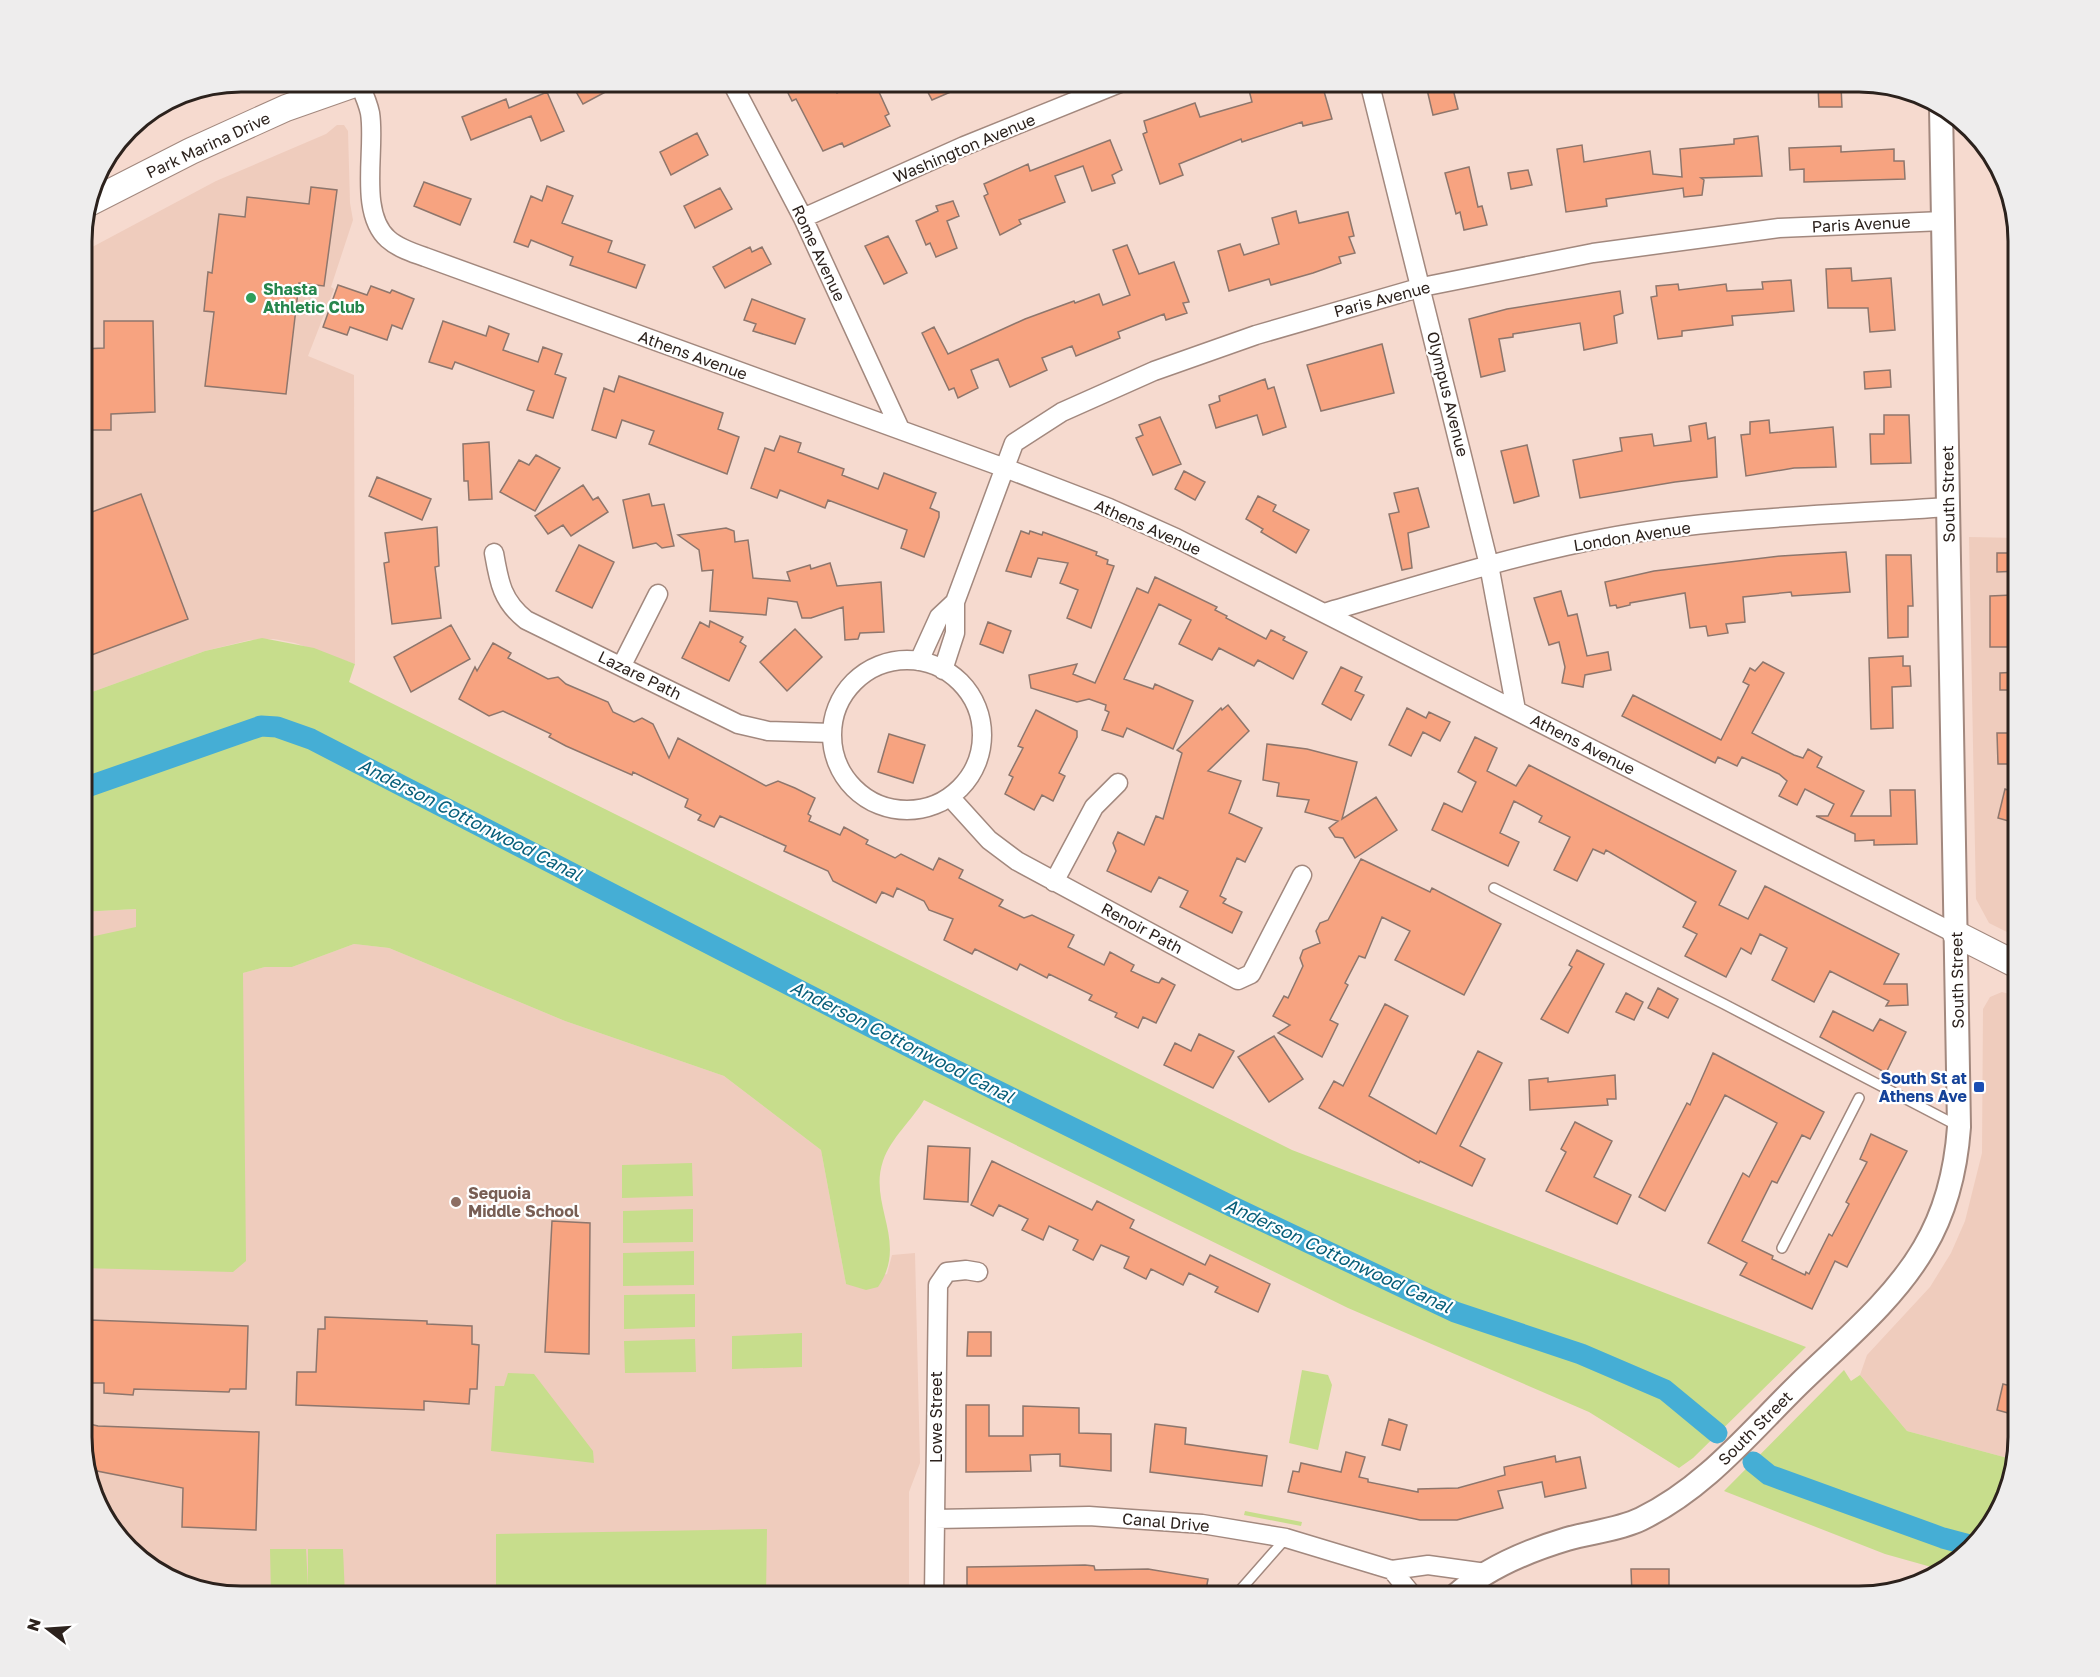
<svg xmlns="http://www.w3.org/2000/svg" width="2100" height="1677" viewBox="0 0 2100 1677" font-family="'Golos Text',sans-serif">
  <style>
    .built { fill: #efccbd }
    .green { fill: #c7dd8c }
    .lines { fill: none; stroke-linecap: round; stroke-linejoin: round }
    .canal { stroke: #45aed5; stroke-width: 21 }
    .building { fill: #f7a380; stroke: #8e766c; stroke-width: 1.5 }
    .service-casing { stroke: #a2887e; stroke-width: 12 }
    .minor-casing { stroke: #a2887e; stroke-width: 21 }
    .tertiary-casing { stroke: #a2887e; stroke-width: 26 }
    .secondary-casing { stroke: #a2887e; stroke-width: 28 }
    .service { stroke: #fff; stroke-width: 9 }
    .minor { stroke: #fff; stroke-width: 18 }
    .tertiary { stroke: #fff; stroke-width: 22 }
    .secondary { stroke: #fff; stroke-width: 26 }
    .leisure-dot { fill: #2e9e5b; stroke: #fff; stroke-width: 2 }
    .transit-dot { fill: #1a4fb4; stroke: #fff; stroke-width: 2 }
    .education-dot { fill: #8d6e63; stroke: #fff; stroke-width: 2 }
    .labels { text-anchor: middle; stroke-width: 4.5; stroke-linejoin: round; paint-order: stroke }
    .street-label { font-size: 16px; fill: #2c221d; stroke: #fff }
    .leisure-label { font-size: 16px; font-weight: bold; fill: #27864d; stroke: #fff; text-anchor: start }
    .transit-label { font-size: 16px; font-weight: bold; fill: #164399; stroke: #fff; text-anchor: end }
    .education-label { font-size: 16px; font-weight: bold; fill: #785e54; stroke: #fff; text-anchor: start }
    .water-label { font-size: 18px; font-style: italic; fill: #075e79; stroke: #fff }
    .rim { fill: none; stroke: #2c221d; stroke-width: 3 }
  </style>
  <rect width="100%" height="100%" fill="#f6dacf"/>
  <!-- built -->
  <path class="built" d="M337,125H344L348,131L350,203L353,220L331,287L334,289L308,356L354,375L355,664L295,643L274,639L250,640L205,651L81,696V253L216,181L326,134Z
    M1969,537L2019,538V938L1989,923L1976,899Z
    M136,909V927L243,973L265,967H292L354,944L389,948L565,1021L724,1076L821,1150L846,1284L887,1274L892,1255L915,1253L920,1463L909,1492V1596H241L180,1584L136,1557L98,1507L81,1446V912Z
    M2002,992L2019,997V1436L2015,1460L1907,1431L1860,1375L1867,1355L1930,1287L1951,1253L1965,1221L1982,1153L1983,1009L1990,997Z"/>
  <!-- green -->
  <path class="green" d="M262,638L314,648L355,664L349,682L1292,1150L1806,1347L1693,1458L1679,1468L1589,1412L1348,1308L924,1100C912,1120 891,1138 883,1161C868,1205 909,1242 878,1287L866,1290L846,1284L821,1150L724,1076L565,1021L389,948L354,944L292,967H265L243,973L246,1261L233,1272L81,1268V939L136,927V909L81,912V696L205,651Z
    M692,1163L693,1196L622,1198V1165Z
    M693,1209V1242L623,1243V1211Z
    M694,1251V1285L623,1286V1253Z
    M695,1294V1327L624,1329V1295Z
    M802,1333V1367L732,1369V1336Z
    M695,1339L696,1372L625,1373L624,1341Z
    M1302,1370L1328,1375L1332,1385L1318,1450L1289,1443Z
    M1844,1370L1851,1381L1860,1375L1907,1431L2015,1460L2010,1488L1980,1541L1942,1570L1885,1554L1724,1491Z
    M508,1373L534,1374L593,1451L594,1463L491,1451L495,1386H504Z
    M1245,1511L1302,1522L1301,1526L1244,1515Z
    M767,1529L766,1596H496V1534Z
    M270,1549H306L308,1586V1549H343L345,1596H271Z"/>
  <g class="lines">
    <!-- canal -->
    <path class="canal" d="M81,789L261,726L277,727L311,739L937,1061L1231,1206L1455,1312L1581,1354L1665,1390L1717,1433
      M1753,1462L1769,1475L1943,1538L1973,1546"/>
  </g>
  <!-- building -->
  <path class="building" d="M570,81H626L583,104Z
    M782,81H824L828,91L835,88L837,93L861,81H874L889,114L885,116L890,126L844,147L842,143L823,151L796,99L792,101Z
    M922,81H976L932,100Z
    M1265,81H1321L1332,119L1303,126L1302,122L1242,142L1241,139L1179,164L1183,175L1160,184L1143,134L1147,132L1144,121L1195,103L1200,117L1252,102L1248,86Z
    M1425,81H1451L1458,109L1433,115Z
    M1841,86L1842,107H1819L1818,87Z
    M547,92L564,131L541,141L531,116L471,140L462,117L506,99L509,108Z
    M697,133L708,155L671,175L660,152Z
    M1758,136L1762,176L1701,178L1704,180L1702,195L1684,197L1683,188L1606,199L1607,206L1566,212L1557,149L1582,145L1584,162L1650,151L1653,174L1682,177L1680,149L1734,144V139Z
    M1110,140L1122,170L1112,175L1115,183L1092,191L1083,166L1055,176L1065,202L1019,220L1021,224L1000,235L984,196L988,194L984,184L1028,164L1030,171Z
    M1841,146V152L1894,149V161H1904L1905,179L1804,182V169L1790,170L1789,148Z
    M1469,167L1478,207L1482,206L1487,225L1464,230L1460,212L1456,214L1445,173Z
    M1528,170L1532,185L1511,189L1508,173Z
    M424,182L471,199L460,225L414,206Z
    M547,186L573,196L562,223L612,241L608,252L645,265L636,288L570,265L573,257L531,240L528,247L514,242L531,196L542,201Z
    M311,187L337,190L324,286L299,283L286,394L205,386L214,312L204,311L208,272L212,273L219,214L245,217L247,197L309,204Z
    M720,188L732,209L695,228L684,206Z
    M953,201L959,216L947,221L957,248L936,257L930,243L926,245L916,221L938,211L936,206Z
    M1296,211L1299,223L1348,212L1354,236L1349,237L1355,253L1339,257L1341,263L1313,273L1271,285L1269,279L1229,291L1218,251L1240,244L1244,255L1279,244L1272,218Z
    M888,236L907,273L884,284L865,246Z
    M1127,245L1139,274L1174,262L1189,302L1183,303L1187,313L1166,320L1164,314L1118,332L1120,338L1076,356L1072,346L1042,358L1047,370L1010,387L998,359L971,370L978,388L958,398L954,388L949,390L922,333L934,327L948,354L1025,319L1074,301L1075,303L1099,294L1103,305L1130,295L1113,250Z
    M750,247L752,252L762,247L771,264L725,288L713,267Z
    M1851,268L1852,281L1891,278L1895,330L1870,332L1868,308H1828L1826,269Z
    M1791,280L1794,311L1732,316L1733,325L1682,331V336L1658,339L1651,297L1657,296L1656,286L1678,284L1679,290L1726,284L1727,291L1763,289L1762,282Z
    M338,285L367,295L371,286L390,293L392,290L414,299L402,329L392,325L387,340L350,327L347,335L323,327Z
    M1620,291L1623,313L1614,316L1617,343L1584,350L1580,323L1513,334V337L1499,339L1505,371L1481,377L1469,319L1507,309Z
    M752,299L805,319L795,344L753,331L756,324L744,320Z
    M104,321H153L155,412L111,414V430H81V349L104,348Z
    M443,321L486,336L489,326L509,334L503,350L538,362L543,347L562,354L555,374L566,378L553,418L527,410L534,391L455,362L452,369L429,362Z
    M1382,344L1394,393L1321,411L1307,365Z
    M1890,370L1891,387L1865,389L1864,372Z
    M619,376L723,413L718,429L739,437L727,474L649,444L654,431L622,420L616,438L592,430L604,388L614,392Z
    M1265,379L1268,389L1274,387L1286,427L1263,435L1257,415L1216,428L1209,405L1220,401L1219,396Z
    M1884,415H1909L1911,463L1871,464L1870,434H1884Z
    M1160,417L1181,464L1153,475L1136,438L1143,435L1139,425Z
    M1769,420L1770,433L1833,427L1836,467L1794,468L1746,476L1741,435L1750,434V422Z
    M1706,423L1708,439L1715,437L1717,477L1675,482L1580,498L1573,460L1622,451L1620,438L1652,434L1654,446L1691,441L1689,426Z
    M780,436L801,443L798,452L844,469L842,475L878,489L884,473L936,493L930,508L939,512V517L924,557L901,548L907,530L828,500L825,508L780,490L777,498L751,488L765,448L774,451Z
    M489,442L492,499L469,500L468,481H464L463,444Z
    M1527,445L1539,496L1514,503L1501,451Z
    M536,455L560,468L535,511L500,492L519,460L529,465Z
    M1184,471L1205,482L1195,500L1175,489Z
    M377,477L431,499L422,520L369,496Z
    M583,485L593,500L598,497L608,512L571,536L563,525L548,534L535,516Z
    M1418,488L1429,527L1408,533L1412,568L1402,570L1389,514L1399,512L1394,493Z
    M141,494L188,619L81,659V516Z
    M649,494L652,506L664,504L674,546L662,548L656,543L633,548L623,500Z
    M1258,496L1276,505L1273,511L1309,530L1296,553L1261,532L1263,529L1246,519Z
    M437,527L439,566L435,567L441,618L392,624L384,563L389,562L385,533Z
    M726,528L734,531L735,542L748,540L753,578L790,581L787,572L810,565L811,569L830,563L837,586L881,582L884,632L860,633L858,639L845,640L843,607L811,618H802L797,602L768,598L766,615L710,611L713,570L702,571L699,550L678,535Z
    M1021,531L1029,534L1030,531L1042,535L1043,532L1065,540L1097,552L1096,555L1108,560L1107,564L1114,566L1091,628L1067,618L1078,590L1060,583L1068,563L1038,558L1031,577L1006,571Z
    M579,545L614,562L592,608L556,591Z
    M1846,552L1850,592L1792,596L1791,592L1743,597L1745,622L1726,624L1728,633L1708,636L1706,626L1690,628L1685,593L1630,603V605L1617,608L1616,605L1610,606L1605,582L1654,571L1781,556Z
    M1997,553H2019V571L1997,572Z
    M1886,555H1911L1913,606H1908V637L1888,638Z
    M1155,577L1217,607L1215,610L1227,616L1226,618L1266,639L1271,630L1285,637L1283,640L1307,652L1293,679L1258,660L1254,666L1219,648L1212,660L1179,644L1191,620L1159,604L1124,679L1153,689L1155,684L1193,701L1173,749L1127,728L1123,737L1102,730L1109,712L1105,710L1106,705L1089,699L1077,702L1031,688L1029,675L1077,664L1073,674L1095,683L1137,588L1148,593Z
    M1561,591L1568,616L1577,614L1587,656L1608,652L1611,670L1585,675L1583,687L1562,683L1565,667L1559,642L1549,645L1534,598Z
    M2012,595L2013,647H1990V596Z
    M710,621L743,637L740,642L746,646L729,681L682,658L700,622L709,627Z
    M988,622L1011,631L1003,653L980,644Z
    M451,625L470,659L411,692L394,657Z
    M795,629L822,657L787,691L760,662Z
    M493,643L511,653L508,658L548,679L558,677L566,684L608,702L613,712L634,722L642,718L653,724L669,758L678,738L766,786L778,781L795,788L815,798L808,814L811,816L809,821L840,835L844,827L868,840L866,844L895,858L901,854L933,870L939,858L963,870L959,878L1003,900L999,906L1024,918L1032,915L1074,935L1068,947L1104,965L1110,952L1134,965L1131,971L1155,982L1159,983L1162,978L1175,985L1156,1023L1143,1017L1138,1028L1115,1017L1117,1013L1089,1000L1092,995L1049,974L1047,978L1020,964L1017,970L975,949L972,954L944,940L953,919L929,910L924,901L897,888L893,897L882,892L876,903L833,881L828,871L784,851L786,846L720,816L714,827L698,820L701,815L685,807L688,799L633,772L632,775L566,746L549,737L551,734L503,711L489,716L459,699L475,667L477,671Z
    M1903,656V666H1910L1911,686L1892,687L1893,728L1871,729L1869,658Z
    M1763,662L1784,673L1752,733L1794,755L1803,758L1808,749L1822,757L1817,767L1864,791L1851,816H1891L1890,790H1915L1917,844L1874,845V840L1855,841V834L1816,816H1828L1834,804L1805,789L1797,805L1779,796L1787,781L1779,774L1742,757L1737,766L1718,757L1715,763L1622,716L1633,695L1721,740L1749,685L1743,682L1750,668L1755,671Z
    M1341,667L1362,677L1355,691L1364,695L1351,720L1322,704Z
    M2019,672V690H2000V673Z
    M1228,705L1249,731L1208,771L1241,781L1229,813L1262,828L1245,862L1237,858L1220,896L1226,899L1223,903L1242,912L1232,933L1180,907L1188,891L1159,877L1151,892L1107,871L1116,851L1113,843L1118,832L1144,845L1156,816L1163,819L1182,753L1177,750L1221,708L1222,710Z
    M1407,708L1426,718L1429,712L1450,722L1440,741L1423,732L1411,756L1389,745Z
    M1036,710L1077,731V737L1059,773L1065,776L1053,801L1042,795L1034,810L1005,794L1013,777L1009,775L1023,748L1018,746Z
    M1997,733H2019V764H1998Z
    M889,734L925,745L913,783L878,772Z
    M1475,737L1497,748L1487,771L1516,786L1529,765L1736,871L1719,905L1748,919L1765,886L1899,954L1884,984H1907L1908,1005L1886,1006L1889,1001L1830,971L1814,1002L1772,980L1787,948L1760,934L1751,954L1741,948L1726,977L1685,956L1697,934L1683,927L1696,902L1606,850L1604,854L1593,849L1577,881L1554,870L1570,837L1539,822L1542,816L1514,801L1500,833L1519,842L1508,866L1432,830L1444,803L1462,812L1476,782L1458,772Z
    M1267,744L1307,749L1357,762L1342,819L1376,797L1397,830L1355,858L1343,838L1335,837L1329,828L1338,821L1305,812L1309,800L1277,796L1279,783L1263,780Z
    M2005,789L2019,794V824L1998,818Z
    M1361,859L1430,892L1432,888L1501,924L1464,995L1395,960L1410,931L1382,917L1365,958L1359,956L1345,983L1348,985L1330,1020L1338,1024L1322,1057L1278,1033L1290,1025L1273,1016L1284,996L1288,998L1303,966L1300,958L1303,950L1320,943L1316,931L1320,923L1328,920Z
    M1577,950L1604,964L1568,1033L1541,1019L1572,967L1569,965Z
    M1658,988L1678,999L1668,1018L1648,1008Z
    M1626,993L1643,1002L1634,1020L1616,1012Z
    M1385,1004L1408,1016L1369,1096L1436,1134L1478,1051L1502,1063L1460,1146L1485,1159L1472,1186L1420,1161L1419,1163L1319,1108L1334,1081L1343,1086Z
    M1833,1011L1873,1031L1880,1019L1906,1032L1886,1073L1820,1037Z
    M1199,1034L1234,1051L1213,1088L1164,1065L1175,1043L1191,1051Z
    M1274,1036L1303,1079L1269,1102L1238,1057Z
    M1713,1053L1824,1112L1810,1139L1802,1135L1777,1183L1772,1181L1742,1241L1773,1256L1772,1259L1805,1275L1806,1272L1809,1274L1829,1234L1832,1236L1849,1204L1846,1202L1867,1162L1860,1159L1871,1134L1907,1151L1847,1267L1835,1261L1812,1309L1740,1275L1747,1263L1708,1243L1743,1173L1749,1177L1777,1123L1725,1095L1665,1211L1639,1197L1687,1103L1690,1105Z
    M1615,1075L1616,1099H1607L1608,1105L1530,1110L1529,1080L1548,1078V1082Z
    M1575,1122L1612,1141L1594,1177L1631,1195L1617,1224L1546,1191L1566,1152L1561,1149Z
    M928,1146L970,1148L968,1202L924,1199Z
    M992,1161L1092,1210L1097,1201L1134,1220L1130,1228L1205,1265L1210,1255L1270,1284L1258,1312L1215,1292L1218,1287L1189,1273L1183,1285L1151,1269L1146,1279L1124,1268L1129,1257L1101,1245L1093,1260L1073,1250L1078,1240L1049,1226L1043,1240L1022,1230L1028,1219L999,1205L993,1216L971,1205Z
    M552,1221L590,1223L589,1354L545,1352Z
    M325,1317L427,1321V1324L472,1326V1344L479,1345L477,1389H470L469,1404L424,1401V1410L296,1405L297,1372H316L318,1329H325Z
    M90,1320L248,1326L246,1389H230L229,1392L134,1389L133,1395L104,1393V1383H88Z
    M968,1332H991V1356H967Z
    M2003,1384L2019,1388V1416L1997,1410Z
    M966,1405H989V1436H1023V1406L1079,1408V1433L1111,1434V1471L1060,1466V1454L1030,1455L1031,1471L966,1472Z
    M1389,1419L1407,1425L1400,1450L1382,1445Z
    M81,1422L98,1426L259,1432L256,1530L182,1527L183,1488L87,1469L81,1446Z
    M1155,1424L1186,1428L1185,1444L1267,1456L1262,1486L1150,1472Z
    M1346,1452L1365,1457L1359,1477L1368,1479V1482L1418,1492V1489L1458,1488L1505,1475L1504,1467L1555,1456L1556,1462L1580,1457L1586,1488L1545,1497L1542,1482L1498,1491L1503,1508L1457,1520H1420L1288,1492L1293,1471L1299,1472L1301,1463L1341,1472Z
    M1085,1565L1094,1566L1095,1570L1148,1569L1208,1579L1205,1596H967V1567Z
    M1631,1569H1669V1595H1632Z"/>
  <g class="lines">
    <defs>
      <path id="service" d="M1494,888L1724,1004L1956,1125
        M1782,1248L1859,1098
        M1235,1596L1286,1538"/>
      <path id="minor" d="M731,81L803,218L900,429
        M1369,81L1489,565L1516,710
        M359,83C363,92 368,103 370,113C376,149 358,212 388,239C398,248 413,253 425,257L1005,468L1109,508L1176,538L1956,934
        M803,218L964,146L1125,81
        M494,553C499,582 502,601 526,620L738,724L768,731L832,733
        M1324,613C1417,586 1510,556 1605,538C1718,517 1834,515 1948,507
        M832 735a75 75 0 1 1 150 0a75 75 0 1 1-150 0Z
        M919,661L939,617L955,602
        M622,665L658,594
        M943,670L955,633V602L1014,443L1062,412L1154,371L1256,335L1422,287L1593,253L1779,228L1943,221
        M950,797L989,840L1017,861L1238,980L1251,974L1302,875
        M1054,882L1094,807L1118,783
        M935,1519L1089,1516L1202,1524L1286,1538L1392,1570L1428,1565L1486,1573
        M1392,1570L1413,1596
        M934,1596L938,1285L947,1272L966,1270L978,1272"/>
      <path id="tertiary" d="M1455,1596C1486,1568 1527,1551 1567,1539C1591,1532 1618,1530 1641,1519C1705,1488 1749,1433 1799,1384C1842,1342 1893,1301 1924,1248C1946,1211 1956,1169 1959,1127L1941,107"/>
      <path id="secondary" d="M89,203L191,151L286,108L363,81
        M1956,934L2019,966"/>
    </defs>
    <!-- service casing -->
    <use href="#service" class="service-casing"/>
    <!-- minor casing -->
    <use href="#minor" class="minor-casing"/>
    <!-- tertiary casing -->
    <use href="#tertiary" class="tertiary-casing"/>
    <!-- secondary casing -->
    <use href="#secondary" class="secondary-casing"/>
    <!-- service -->
    <use href="#service" class="service"/>
    <!-- minor -->
    <use href="#minor" class="minor"/>
    <!-- tertiary -->
    <use href="#tertiary" class="tertiary"/>
    <!-- secondary -->
    <use href="#secondary" class="secondary"/>
  </g>
  <!-- markers -->
  <circle class="leisure-dot" cx="251" cy="298" r="6"/>
  <rect class="transit-dot" x="1973" y="1081" width="12" height="12" rx="3"/>
  <circle class="education-dot" cx="456" cy="1202" r="6"/>
  <g class="labels">
    <!-- street labels -->
    <g class="street-label">
      <text transform="translate(208 145) rotate(-25)" y="6">Park Marina Drive</text>
      <text transform="translate(964 148) rotate(-23)" y="6">Washington Avenue</text>
      <text transform="translate(1861 224) rotate(-3)" y="6">Paris Avenue</text>
      <text transform="translate(819 253) rotate(65)" y="6">Rome Avenue</text>
      <text transform="translate(1382 299) rotate(-15)" y="6">Paris Avenue</text>
      <text transform="translate(693 355) rotate(20)" y="6">Athens Avenue</text>
      <text transform="translate(1448 394) rotate(76)" y="6">Olympus Avenue</text>
      <text transform="translate(1948 494) rotate(-91)" y="6">South Street</text>
      <text transform="translate(1148 527) rotate(24)" y="6">Athens Avenue</text>
      <text transform="translate(1632 536) rotate(-9)" y="6">London Avenue</text>
      <text transform="translate(640 675) rotate(26)" y="6">Lazare Path</text>
      <text transform="translate(1583 744) rotate(27)" y="6">Athens Avenue</text>
      <text transform="translate(1142 928) rotate(28)" y="6">Renoir Path</text>
      <text transform="translate(1957 980) rotate(-91)" y="6">South Street</text>
      <text transform="translate(936 1417) rotate(-90)" y="6">Lowe Street</text>
      <text transform="translate(1755 1428) rotate(-45)" y="6">South Street</text>
      <text transform="translate(1166 1522) rotate(5)" y="6">Canal Drive</text>
    </g>
    <!-- leisure labels -->
    <g class="leisure-label">
      <text x="263" y="295">Shasta<tspan x="263" dy="18">Athletic Club</tspan></text>
    </g>
    <!-- transit labels -->
    <g class="transit-label">
      <text x="1967" y="1084">South St at<tspan x="1967" dy="18">Athens Ave</tspan></text>
    </g>
    <!-- education labels -->
    <g class="education-label">
      <text x="468" y="1199">Sequoia<tspan x="468" dy="18">Middle School</tspan></text>
    </g>
    <!-- water labels -->
    <g class="water-label">
      <text transform="translate(470 820) rotate(27)" y="6">Anderson Cottonwood Canal</text>
      <text transform="translate(902 1042) rotate(27)" y="6">Anderson Cottonwood Canal</text>
      <text transform="translate(1338 1256) rotate(25)" y="6">Anderson Cottonwood Canal</text>
    </g>
  </g>
  <!-- crop -->
  <path d="M0 0H2100V1677H0ZM241 92H1859A149 149 0 0 1 2008 241V1437A149 149 0 0 1 1859 1586H241A149 149 0 0 1 92 1437V241A149 149 0 0 1 241 92Z" fill="#eeeded" fill-rule="evenodd"/>
  <path class="rim" d="M241 92H1859A149 149 0 0 1 2008 241V1437A149 149 0 0 1 1859 1586H241A149 149 0 0 1 92 1437V241A149 149 0 0 1 241 92Z"/>
  <!-- north arrow -->
  <g transform="translate(48 1629) rotate(287)" stroke="#ffffff" stroke-width="4.5" paint-order="stroke">
  <path d="M0-4.5L10 22L0 15L-10 22Z" fill="#2c221d"/>
  <text y="-9" font-size="16" font-weight="bold" text-anchor="middle" fill="#2c221d">N</text>
  </g>
</svg>
